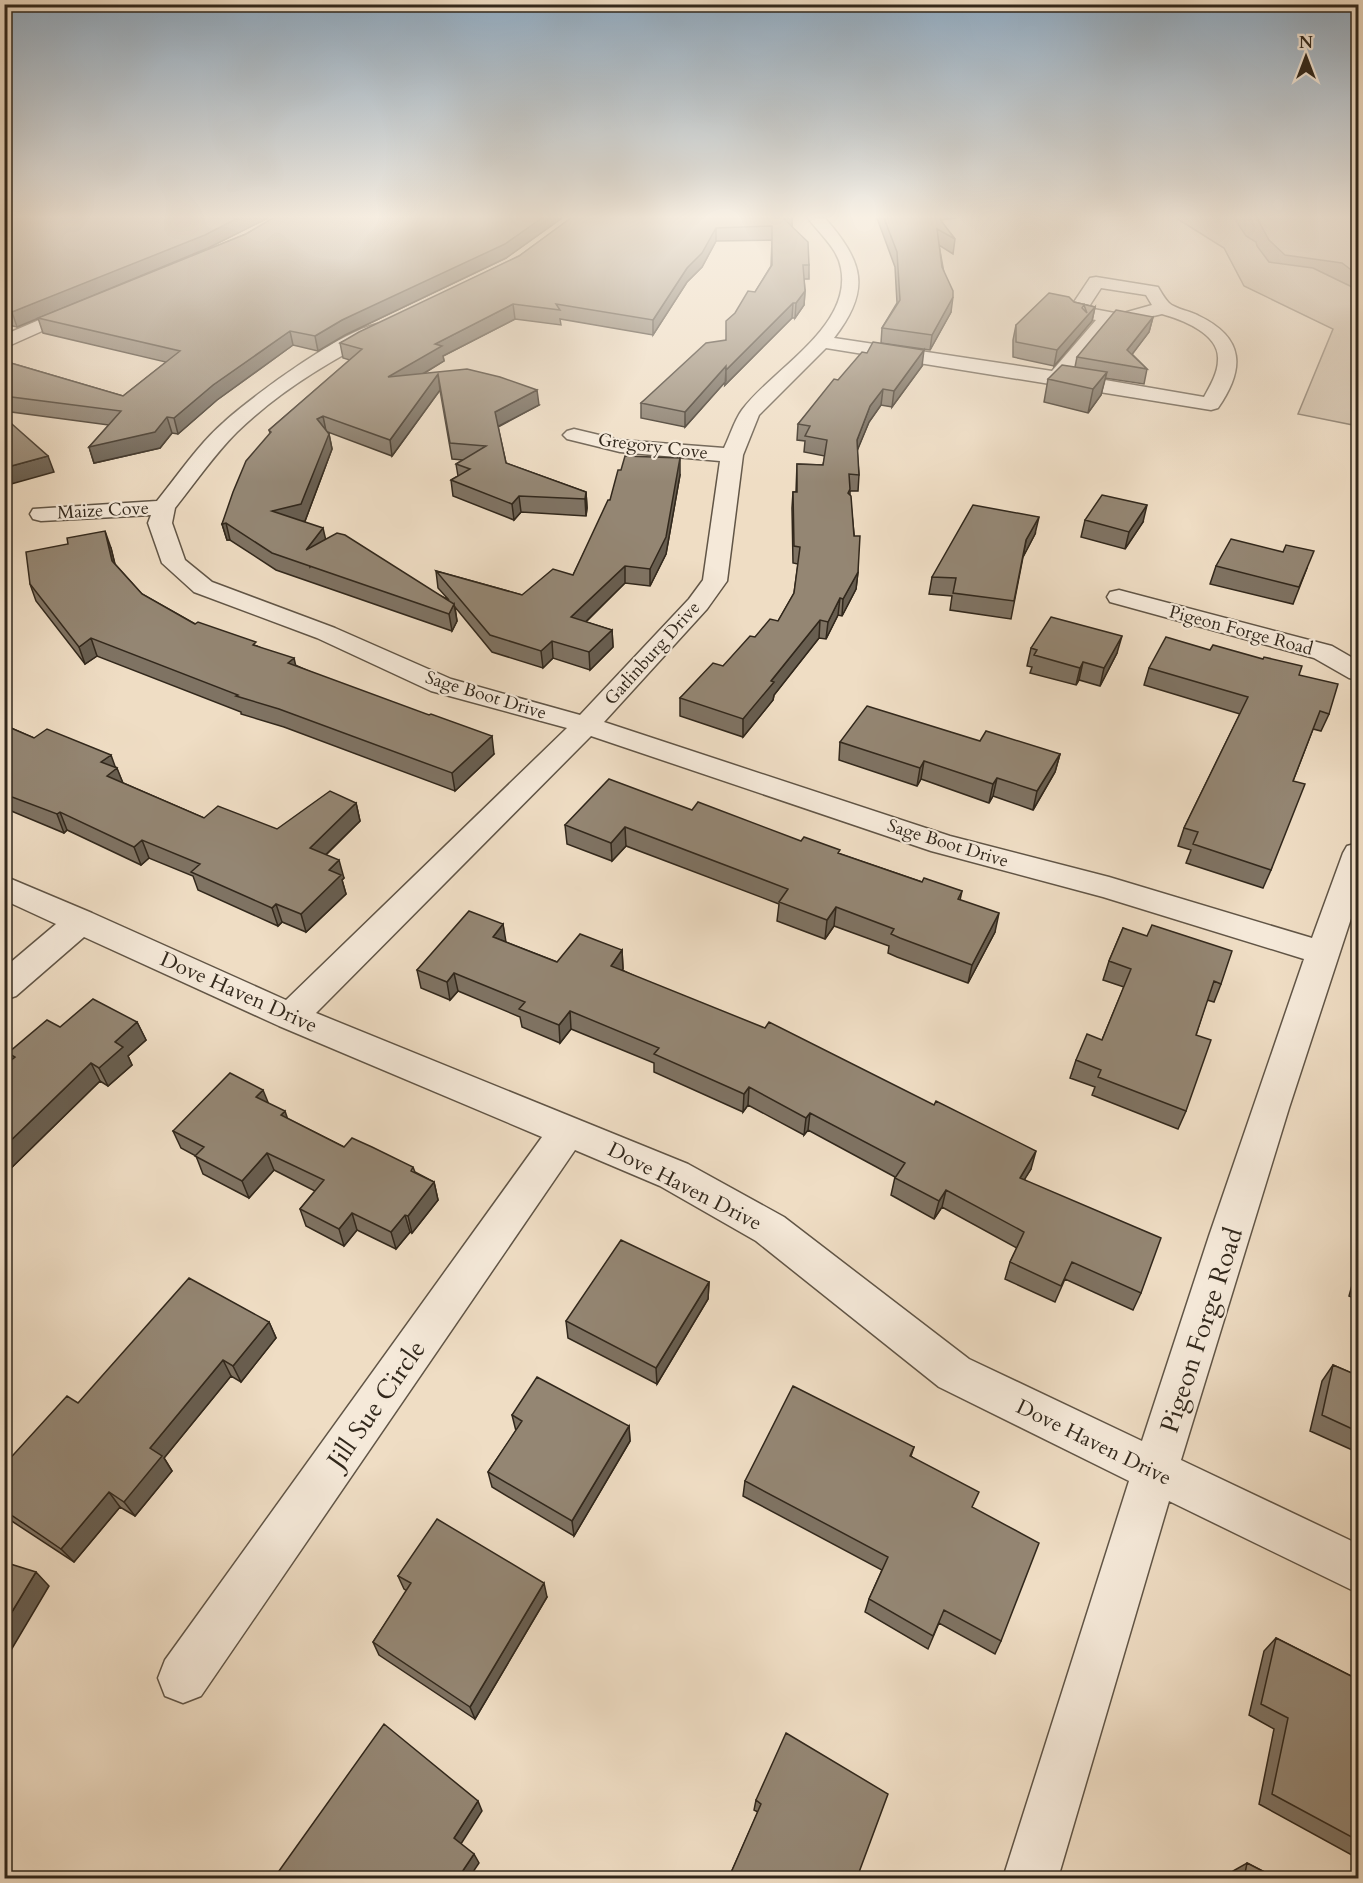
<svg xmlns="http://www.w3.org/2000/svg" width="1363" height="1883" viewBox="0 0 1363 1883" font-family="Cardo,serif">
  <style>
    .green { fill: #cfbea7; stroke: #807362; stroke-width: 1.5 }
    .water { fill: #af9f8b; stroke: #7d6f5f; stroke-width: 1.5 }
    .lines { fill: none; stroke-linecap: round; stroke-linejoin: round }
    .minor-casing { stroke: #615546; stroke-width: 3 }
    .minor { fill: #f5e9d9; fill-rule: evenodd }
    .wall { fill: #7f7363; stroke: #32281c; stroke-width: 1.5; fill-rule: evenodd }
    .shaded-wall { fill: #685e50; stroke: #32281c; stroke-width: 1.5 }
    .building { fill: #948673; stroke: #32281c; stroke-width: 1.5; fill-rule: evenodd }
    .labels { text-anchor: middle; stroke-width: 4.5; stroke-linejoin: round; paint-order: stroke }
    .far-street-label { font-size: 18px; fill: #32281c; stroke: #f5e9d9 }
    .street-label { font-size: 21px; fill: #32281c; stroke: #f5e9d9 }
    .near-street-label { font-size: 26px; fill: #32281c; stroke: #f5e9d9 }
  </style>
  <rect width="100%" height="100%" fill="#efddc4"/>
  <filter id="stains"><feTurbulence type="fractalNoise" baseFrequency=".00333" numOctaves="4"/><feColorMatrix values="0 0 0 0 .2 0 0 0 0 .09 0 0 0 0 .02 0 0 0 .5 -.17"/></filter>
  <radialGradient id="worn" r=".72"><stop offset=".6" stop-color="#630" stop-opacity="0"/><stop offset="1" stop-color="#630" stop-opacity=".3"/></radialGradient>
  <!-- green -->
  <path class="green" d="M1176,218H1358V426L1298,414L1333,329L1244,286L1224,248Z"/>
  <!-- water -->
  <path class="water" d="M1234,218H1257L1269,240L1285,255L1342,263L1358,275V293L1350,286L1313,268L1269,262L1257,246L1256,242L1246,236Z"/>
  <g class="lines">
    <defs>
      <path id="minor" d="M808,218H825C863,262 872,289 834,338L1052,371L1096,320L1071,315L1068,311L1090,278L1096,277L1158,287C1161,292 1165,299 1169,303C1175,309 1191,311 1199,316C1245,338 1245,369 1218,408L1211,410L826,348L759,415L743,455L727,581L707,609L604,722L950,836L1109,877L1312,938L1343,853L1347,846L1358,843V897L1289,1108L1181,1460L1358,1544V1593L1169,1501L1058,1878H1003L1129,1481L939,1387L756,1241L660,1186L575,1150L201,1696L183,1703L165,1696L158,1678L165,1660L542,1137L279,1026L84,937L16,996L4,1000V968L56,924L4,900V876L92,913L286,1000L567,728L431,691L317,638L194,592L162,563L148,523L151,515L41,521L33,519L30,514L33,509L157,501C178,475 198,445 223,423C246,401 358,317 387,324L389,328L387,332C334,358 279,391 237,432C214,455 195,483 175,508L172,523L185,560L212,582L335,628L451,679L580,715L689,599L703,580L720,461L620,452L567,439L563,435L567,431L574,429L620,440L724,448C730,436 734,421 742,410C771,370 853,327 841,268C838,249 819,233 808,218ZM1101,288L1146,295L1152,305L1120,314L1088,308ZM1162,314C1183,320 1220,334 1218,360C1218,373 1210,386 1204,397L1070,374L1112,323L1120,324ZM591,736L931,851L1103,897L1304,959L1209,1236L1142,1441L969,1359L784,1217L688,1164L316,1013Z
        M81,302L87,303L90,307L87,311L4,348V335Z
        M1119,590L1332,646L1358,661V680L1349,678L1314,658L1110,602L1107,597L1110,592Z"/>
    </defs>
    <!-- minor casing -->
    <use href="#minor" class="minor-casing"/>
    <!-- minor -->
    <use href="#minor" class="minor"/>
  </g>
  <!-- wall -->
  <path class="wall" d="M4,218H268L208,248L17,327L4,324Z
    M273,218H562L506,258L345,335L318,351L293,345L217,400L178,434L172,433L160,448L94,463L89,447L109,425L4,411V361L123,396L166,362L43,333L38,318L246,234Z
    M571,218H792V226L809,265V279H804L805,291L804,305L795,318H792L725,385L726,381L685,427L641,418V403L726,340L771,266L772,240L716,241L702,267L687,282L653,335L560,319L561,325L515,319L443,356L444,361L423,374L539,405L498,427L506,463L586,492L587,508L586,516L521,512L514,520L453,496L451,480L458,476L456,464L463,460L452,459L440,390L392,456L328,432L329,434L332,449L305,521H303L326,539L449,600L438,588L436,571L522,595L573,575L610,500L680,475L666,554L650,586L625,583L586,622L612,630L613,647L590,670L553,658L543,668L492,652L455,607L457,621L452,631L276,570L230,540H227L222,524L270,433L269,430L350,360L343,358L340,343L519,256Z
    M877,218H956L940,220L955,239L953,254L939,245L951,312L930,350L881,343L882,328L897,303L895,267Z
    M1074,302L1095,307L1092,321L1054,366L1013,357V340L1016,325ZM1084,305L1087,313L1082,308Z
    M1153,317L1149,332L1132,354L1147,369L1144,384L1105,378L1101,395L1088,413L1044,402L1048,379L1075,367L1077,357Z
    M922,366L892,407L881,405L869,422L857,450L859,475L858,491H850V495L858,572L856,589L842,616L838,615L826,639L819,638L774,695L773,700L743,737L680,716V698L723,666L755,637L778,621L794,593L798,564L793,563L792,508L793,492H796L797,464L823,465L825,456L804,452L805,441L797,440L798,424L838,380Z
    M1085,520L1143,522L1125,549L1081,537Z
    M1035,534L1023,557L1011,619L950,610L952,596L929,594L932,577Z
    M111,548L115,564L142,594L195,624L257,646L295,665L494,754L455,791L284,727L241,714V712L97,656L85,664L36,601L30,584Z
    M1216,566L1307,568L1293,604L1210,584Z
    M1031,648L1117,653L1100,686L1079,680L1076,685L1030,673L1032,667L1027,666Z
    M1149,668L1299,675L1329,714L1321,731L1313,729L1293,781L1271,870L1263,888L1186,863L1191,850L1178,846L1184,828L1240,714L1144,685Z
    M4,725L34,738L116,767L123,783L204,818L277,829L356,803L360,821L326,855L344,878L342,880L346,894L306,932L282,922L278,926L198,890L193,876L149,858L141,865L67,830L64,833L4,808Z
    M980,741L1060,754L1055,772L1033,810L993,796L989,803L921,779L917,786L839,760L840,742Z
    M692,810L840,854L922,882L962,891L960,900L995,932L968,983L897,957L888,953L889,946L834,926L825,939L777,921L779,904L626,846L612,861L567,844L565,825Z
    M503,924L505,942L557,962L622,950L623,969L622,970L1031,1169L1024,1179L1141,1293L1133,1310L1065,1279L1055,1302L1005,1279L1010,1262L1017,1248L942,1207L934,1219L891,1195L895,1177L808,1130L804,1135L748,1105L743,1112L654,1072V1063L571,1029L560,1043L522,1027L520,1017L458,991L450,1000L421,988L417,970Z
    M1123,928L1221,984L1214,1002L1207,1000L1196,1035L1186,1111L1178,1129L1092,1095L1095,1087L1070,1078L1076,1060L1102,1040L1124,987L1103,980L1109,961Z
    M137,1022L146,1040L128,1056L132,1065L108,1086L100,1081L4,1175V1066L12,1060L8,1053L60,1027Z
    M268,1103L288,1119L344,1147L413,1167L415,1172L434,1182L438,1200L412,1233L410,1232L396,1249L357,1230L344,1246L306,1226L300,1209L315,1191L274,1170L249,1198L203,1174L196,1156L181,1148L173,1131Z
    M1359,1260V1300L1349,1296Z
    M709,1282L708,1299L657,1384L568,1338L566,1321Z
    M269,1322L276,1338L241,1382L231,1376L164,1458L172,1471L135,1516L120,1507L74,1562L4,1516V1465L78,1403Z
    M1359,1363V1453L1310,1431L1322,1381L1333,1365L1356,1375Z
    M512,1415L629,1426L630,1441L574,1536L492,1487L488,1472L516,1431Z
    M914,1447L911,1456L973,1508L1001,1641L995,1654L939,1623L928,1649L865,1612L869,1599L882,1570L743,1496L745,1481Z
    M398,1576L547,1597L475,1719L379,1655L373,1642L407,1591L404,1589Z
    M1276,1638L1359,1680V1859L1259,1804L1274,1729L1249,1715L1264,1651Z
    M756,1800L858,1875L863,1878H729L730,1875L758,1812L754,1810Z
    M1247,1863L1276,1878H1232L1233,1871Z"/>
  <!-- shaded-wall -->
  <path class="shaded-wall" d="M238,218H268L208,248L17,327L12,312Z
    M542,218H562L506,258L345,335L318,351L315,336L342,320Z
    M782,218H792V229Z
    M716,228V241L702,267L687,282L653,335V320L687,268Z
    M805,291L804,305L795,318L796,303Z
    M953,297L951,312L930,350L932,335Z
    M793,303L792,318L725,385L726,370Z
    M513,304L515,319L443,356L444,361L391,393L388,377L435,344Z
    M1095,307L1092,321L1054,366L1057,350Z
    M1153,317L1149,332L1124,365L1127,350Z
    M290,331L293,345L217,400L178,434L174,418L213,385Z
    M924,350L922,366L892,407L894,391Z
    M726,366V381L685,427V412Z
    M1107,372L1101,395L1088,413L1093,389Z
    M438,374L440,390L392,456L390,440Z
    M883,389L881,405L869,422L855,456L857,440L870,406Z
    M537,390L539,405L497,427L495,412Z
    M323,416L326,431L317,419Z
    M167,417L172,433L160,448L94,463L89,447Z
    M329,434L332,449L305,521L276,528L272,511Z
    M48,456L54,472L4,486V468Z
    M680,458V475L666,554L650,586V569Z
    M586,492L587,508L586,516L585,499Z
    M519,496L521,512L514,520L512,504Z
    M1147,505L1143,522L1125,549L1129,532Z
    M1039,517L1035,534L1023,557L1026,540Z
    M226,523L230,540H227L222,524Z
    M323,528L327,545L310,567L306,550Z
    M105,531L111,548L118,578L112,561Z
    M625,566V583L572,635L571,617Z
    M858,572L856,589L842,616L843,599Z
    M840,598L838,615L826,639L828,622Z
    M454,604L457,621L452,631L449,614Z
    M820,620L819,638L774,695L773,700L743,737V719L771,681Z
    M612,630L613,647L590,670L589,652Z
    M1122,636L1117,653L1100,686L1104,668Z
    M91,638L97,656L85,664L79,647Z
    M552,641L553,658L543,668L541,651Z
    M294,658L298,676L288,663Z
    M1083,662L1079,680L1076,685L1080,668Z
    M492,736L494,754L455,791L452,773Z
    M1060,754L1055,772L1033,810L1037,791Z
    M111,755L116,769L117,768L124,786L114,794L101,762Z
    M924,761L921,779L917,786L920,768Z
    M997,778L993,796L989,803L993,784Z
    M356,803L360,821L314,866L310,848Z
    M60,812L67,830L64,833L57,814Z
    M625,827L626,846L612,861L611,843Z
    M142,840L149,858L141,865L134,847Z
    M339,860L344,878L342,880L346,894L306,932L301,914L329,870Z
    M276,904L282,922L278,926L272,908Z
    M836,907L834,926L825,939L827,920Z
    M999,913L995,932L968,983L972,965Z
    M503,924L506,942L493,937Z
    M622,950L623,969L612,984L611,966Z
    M454,973L458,991L450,1000L447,982Z
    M570,1011L571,1029L560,1043L559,1025Z
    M137,1022L146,1040L128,1056L132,1065L108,1086L99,1068L115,1042Z
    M91,1063L100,1081L4,1175V1147Z
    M749,1087L748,1105L743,1112L744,1094Z
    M263,1090L270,1107L256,1097Z
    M285,1111L291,1129L281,1115Z
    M810,1113L808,1130L804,1135L806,1118Z
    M1036,1151L1031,1169L1015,1195L1020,1178Z
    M267,1153L274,1170L249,1198L242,1181Z
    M434,1182L438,1200L412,1233L408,1216Z
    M946,1190L942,1207L934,1219L939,1201Z
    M352,1213L357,1230L344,1246L339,1229Z
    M405,1215L410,1232L396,1249L391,1232Z
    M709,1282L708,1299L657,1384L656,1368Z
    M269,1322L276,1338L241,1382L233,1366Z
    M223,1360L231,1376L164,1458L172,1471L135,1516L124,1502L150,1448Z
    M629,1426L630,1441L574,1536L572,1521Z
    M109,1492L120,1507L74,1562L61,1549Z
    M36,1572L49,1586L4,1662V1625Z
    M544,1583L547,1597L475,1719L470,1707Z
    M478,1801L482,1811L459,1847L454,1838Z
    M474,1854L479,1863L469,1878H458Z"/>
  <!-- building -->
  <path class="building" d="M4,218H238L205,235L12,312L4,310Z
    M273,218H542L505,244L342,320L315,336L290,331L213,385L174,418L167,417L155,432L89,447L121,411L4,396V361L123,396L180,351L38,318L246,234Z
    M571,218H783L808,242L809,265H803L805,291L796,303H793L726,370V366L685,412L641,403L706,343L726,340V321L735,313L748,291L755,292L772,265V226L716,228L702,253L687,268L653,320L556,304L560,310L513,304L435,344L442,346L388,377L467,369L500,377L537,390L495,412L506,463L586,492L585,499L519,496L512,504L451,480L470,469L456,464L486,446L450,443L438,374L390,440L323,416L317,419L329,434L301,504L272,511L323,528L306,550L337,533L345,535L454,604L449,614L272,553L226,523L222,524L233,492L246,461L271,432L269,430L362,349L340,343L359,332L519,256Z
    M884,218H939L955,239L937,229L942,267L953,291V297L932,335L882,328L900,300L897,252Z
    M1049,293L1069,297L1074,302L1095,307L1057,350L1016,342V325ZM1084,305L1087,313L1082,308Z
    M1116,310L1153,317L1127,350L1147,369L1077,357Z
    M873,342L924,350L894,391L883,389L870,406L857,440L859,475L849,474L850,489L848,493L851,496L854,536H860L858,572L843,599L840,598L828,622L820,620L771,681L774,682L743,719L680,698L713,663L723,666L750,636L755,637L770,619L778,621L794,593L800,547L794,546L793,492H797V464L823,465L827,440L805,436L810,426L798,424L834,379L838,380L862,352L867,353Z
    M1062,365L1107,372L1093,389L1048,379Z
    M4,417L48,456L4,468Z
    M625,456L680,458L666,537L650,569L625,566L571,617L612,630L589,652L552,641L541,651L490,635L436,571L522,595L553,569L573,575L608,500H610L618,470H621Z
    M1102,495L1147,505L1129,532L1085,520Z
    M973,505L1039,517L1026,540L1014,601L953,593L956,578L932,577Z
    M105,531L112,561L142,594L195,624L198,622L256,642L253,645L294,658L288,663L429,715L431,714L492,736L452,773L279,709L236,696L238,695L91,638L79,647L30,584L26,552L68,544L67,538Z
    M1231,539L1283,552L1286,545L1314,551L1299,587L1216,566Z
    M1051,617L1122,636L1104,668L1083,662L1080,668L1034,655L1037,650L1031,648Z
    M1166,637L1210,650L1213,645L1263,659L1264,657L1302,666L1299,675L1338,684L1329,714L1320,711L1293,781L1305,784L1271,870L1193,844L1198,832L1184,828L1248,697L1149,668Z
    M867,706L980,741L986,731L1060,754L1037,791L997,778L993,784L924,761L920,768L840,742Z
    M4,725L34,738L47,729L111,755L101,762L117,768L107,776L204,818L218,806L277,829L330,791L356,803L310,848L339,860L329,870L341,875L301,914L276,904L272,908L191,872L200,864L142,840L134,847L60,812L57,814L4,794Z
    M609,779L692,810L698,802L801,841L804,837L840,850L838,853L922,882L924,878L962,891L958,899L999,913L972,965L900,938L891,934L894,929L836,907L827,920L779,902L788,889L625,827L611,843L565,825Z
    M469,911L503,924L493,937L557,962L580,934L622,950L611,966L765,1028L769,1022L934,1105L936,1101L1036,1151L1020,1178L1161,1238L1141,1293L1072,1262L1061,1286L1010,1262L1024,1232L946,1190L939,1201L895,1178L905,1163L810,1113L806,1118L749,1087L744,1094L654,1054L659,1048L570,1011L559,1025L519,1009L525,1002L454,973L447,982L417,970Z
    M1152,925L1232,951L1221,984L1214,981L1196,1035L1211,1040L1186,1111L1098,1077L1101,1070L1076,1060L1087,1034L1102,1040L1131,969L1109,961L1123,928L1147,936Z
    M93,999L137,1022L115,1042L123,1047L99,1068L91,1063L4,1147V1066L15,1057L8,1053L47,1020L60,1027Z
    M230,1073L263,1090L256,1097L285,1111L281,1115L344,1147L352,1138L372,1147L413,1167L411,1171L434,1182L408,1216L405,1215L391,1232L352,1213L339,1229L300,1209L324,1180L267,1153L242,1181L195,1156L204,1147L173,1131Z
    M621,1240L709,1282L656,1368L566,1321Z
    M189,1278L269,1322L233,1366L223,1360L150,1448L162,1456L124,1502L109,1492L61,1549L4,1510V1465L67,1396L78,1403Z
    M1333,1365L1359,1376V1432L1322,1415Z
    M537,1377L629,1426L572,1521L488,1472L522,1421L512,1415Z
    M793,1386L914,1447L910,1456L979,1492L972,1507L1039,1543L1001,1641L944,1610L933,1636L869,1599L888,1557L745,1481Z
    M437,1519L544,1583L470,1707L373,1642L411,1583L398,1576Z
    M4,1562L36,1572L4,1625Z
    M1276,1638L1359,1680V1841L1272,1794L1288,1718L1261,1704Z
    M384,1724L478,1801L454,1838L474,1854L458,1878H287L279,1871Z
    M786,1733L888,1794L858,1875L863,1878H735L730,1875L761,1804L756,1800Z
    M1247,1863L1276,1878H1244Z"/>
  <!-- sky -->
  <linearGradient id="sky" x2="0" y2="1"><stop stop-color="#91acc3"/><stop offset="0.45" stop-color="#f8f0e4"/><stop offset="1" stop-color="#f8f0e4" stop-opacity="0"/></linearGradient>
  <rect width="1363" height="482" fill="url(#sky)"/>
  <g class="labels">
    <!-- far-street labels -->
    <g class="far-street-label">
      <text transform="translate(653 446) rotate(7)" y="6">Gregory Cove</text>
      <text transform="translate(103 510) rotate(-3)" y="6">Maize Cove</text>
      <text transform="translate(1241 630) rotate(15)" y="6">Pigeon Forge Road</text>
      <text transform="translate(652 653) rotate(-48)" y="6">Gatlinburg Drive</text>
      <text transform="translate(486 695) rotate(17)" y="6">Sage Boot Drive</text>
      <text transform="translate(948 843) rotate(17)" y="6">Sage Boot Drive</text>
    </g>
    <!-- street labels -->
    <g class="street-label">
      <text transform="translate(239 992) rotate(24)" y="7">Dove Haven Drive</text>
      <text transform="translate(685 1186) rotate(27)" y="7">Dove Haven Drive</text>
      <text transform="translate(1094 1442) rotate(26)" y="7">Dove Haven Drive</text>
    </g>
    <!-- near-street labels -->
    <g class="near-street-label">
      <text transform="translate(1201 1330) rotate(-72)" y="9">Pigeon Forge Road</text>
      <text transform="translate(376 1404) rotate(-55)" y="9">Jill Sue Circle</text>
    </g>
  </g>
  <!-- margin -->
  <rect width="1363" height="1883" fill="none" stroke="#efddc4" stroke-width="24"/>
  <rect x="6" y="6" width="1351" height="1871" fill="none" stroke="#32281c" stroke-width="3"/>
  <rect x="12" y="12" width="1339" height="1859" fill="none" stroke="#32281c" stroke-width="1.5"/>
  <!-- north arrow -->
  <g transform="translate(1306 57)" stroke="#f5e9d9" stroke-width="4.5" paint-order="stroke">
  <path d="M0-4.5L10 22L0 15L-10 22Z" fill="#32281c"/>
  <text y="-9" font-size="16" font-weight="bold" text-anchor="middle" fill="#32281c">N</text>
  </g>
  <rect width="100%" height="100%" filter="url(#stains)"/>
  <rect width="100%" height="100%" fill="url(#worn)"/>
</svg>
